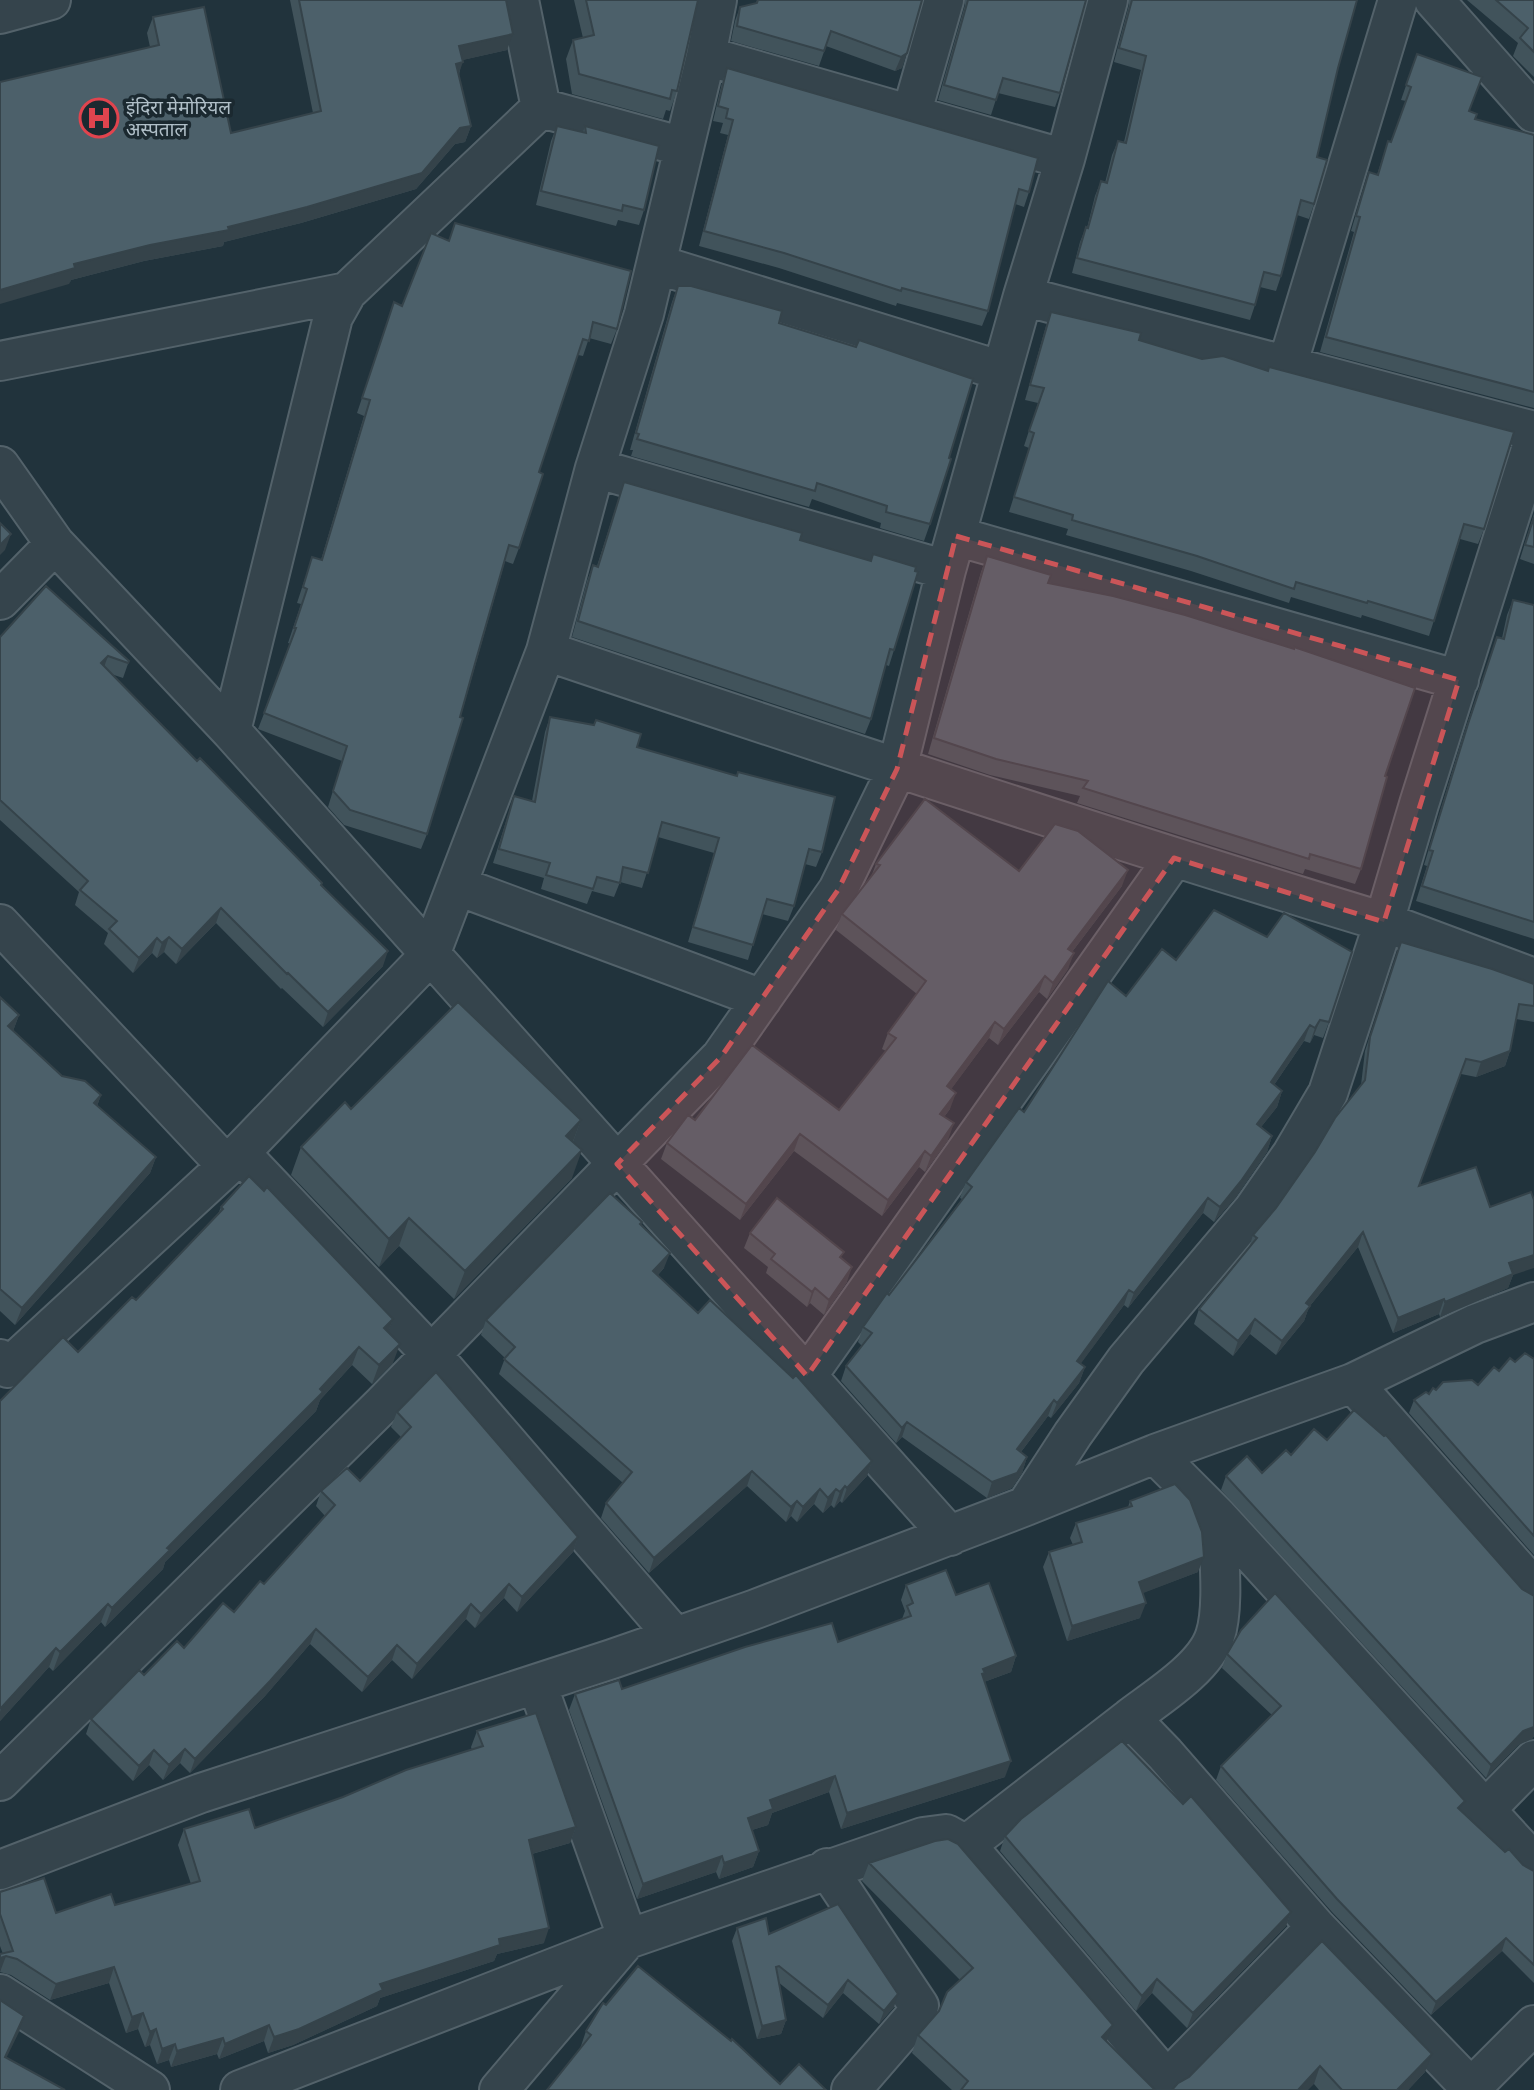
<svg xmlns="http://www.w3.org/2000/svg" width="1534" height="2090" viewBox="0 0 1534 2090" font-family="Barlow,'Noto Sans Devanagari',sans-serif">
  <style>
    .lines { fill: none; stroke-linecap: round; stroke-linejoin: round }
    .minor-casing { stroke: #53626a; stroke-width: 42 }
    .minor { stroke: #35444c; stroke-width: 38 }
    .wall { fill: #41535b }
    .shaded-wall { fill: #35434a }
    .building { fill: #4c606a; stroke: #35434a; stroke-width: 2 }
    .marked { fill: #cb5558; fill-opacity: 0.2; stroke: #cb5558; stroke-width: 5; stroke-dasharray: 14 9; stroke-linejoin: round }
    .labels { text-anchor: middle; stroke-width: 7; stroke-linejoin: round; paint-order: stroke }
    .poi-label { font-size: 19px; fill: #b0bfc8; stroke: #1b2930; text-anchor: start }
  </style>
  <rect width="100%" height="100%" fill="#21333c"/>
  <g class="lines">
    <defs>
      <path id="minor" d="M519,0L541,108
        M1434,0L1534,113
        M0,14L51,0
        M706,56L1065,159
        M911,115L944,0
        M684,147L541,108L347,292L333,317L231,731L950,1536
        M656,264L1002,371
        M1023,296L1534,431
        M0,361L347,292
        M1287,366L1398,0
        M1534,440L1419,804L1384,922L1534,978
        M0,466L55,544L231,731
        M595,468L946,570
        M956,536L1459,680
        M0,600L55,544
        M546,651C825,745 1103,837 1384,922L1328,1093L1292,1154L1253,1210L1126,1360L1073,1434L1026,1506
        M458,886L762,999
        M0,924L227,1166L430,955L546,651L595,468L644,314L706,56L717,0
        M240,1153L432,1355L675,1637
        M0,1359L8,1368L227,1166
        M807,1376L1174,858
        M1353,1383L1534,1588
        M1155,1454L1218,1517C1218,1550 1225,1606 1215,1636C1205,1668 1156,1698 1130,1718L1165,1754L1316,1927L1471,2088
        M1218,1517L1534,1863
        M537,1684L628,1939L923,1837L946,1834L966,1845L1167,2080L1316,1927
        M0,1781L382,1405L721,1057L838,890L897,769L946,570L1023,296L1065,159L1108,0
        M1485,1810L1534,1760
        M966,1845L1130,1718
        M827,1868L919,2006L916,2015L851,2090
        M0,1870L201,1793L612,1659L753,1610L1026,1506L1155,1454L1353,1383L1475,1324L1534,1302
        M0,1994L150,2090
        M240,2090L628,1939
        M499,2090L624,1943
        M1469,2090L1534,2025"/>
    </defs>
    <!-- minor casing -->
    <use href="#minor" class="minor-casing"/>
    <!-- minor -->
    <use href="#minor" class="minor"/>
  </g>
  <!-- wall -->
  <path class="wall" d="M290,0H506L507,50L462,60L459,75L471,126L465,142L455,144L416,189L301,223L224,242L223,246L144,261L71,280L69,284L150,47L147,33L153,17L231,133L313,113Z
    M574,0H698L677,91L670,111L666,110L663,119L572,94L566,59L573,40L583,38Z
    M757,0H922L902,68L895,71L826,46L819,66L731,41L735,21L740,7L756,3Z
    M965,0H1086L1060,93L1055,107L998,93L991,115L938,100L965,5Z
    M1129,0H1357L1338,68L1317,157L1314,204L1309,219L1297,215L1281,276L1276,291L1260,287L1255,305L1250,320L1072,273L1080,242L1086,227L1087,228L1095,196L1101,181L1105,183L1112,155L1118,141L1124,142L1141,70L1114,62L1129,5Z
    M1467,0H1534V77L1513,56L1518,43Z
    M1417,54L1475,119L1534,135V408L1320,352L1354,232L1351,231L1364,187L1369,172L1377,175L1388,141L1391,142L1406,101L1401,100Z
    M727,68L1029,192L1024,207L1015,204L988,311L982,326L897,303L896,306L779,268L699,246L728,135L720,133L723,123L713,121L722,83Z
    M557,126L583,132L585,126L644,210L639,225L618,220L616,226L536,205L551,141Z
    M431,233L617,329L611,344L589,338L583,356L578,355L539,472L519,548L513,564L505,561L427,834L421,849L344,825L328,807L342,761L258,729L291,644L288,643L301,604L297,603L312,557L321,560L364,416L357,413L394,302L402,306Z
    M678,286L779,323L949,458L930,524L924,541L880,528L881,523L812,499L809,507L631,456L633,450H630L672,302Z
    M1051,312L1139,340L1484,529L1478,544L1460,539L1429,636L1362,615L1361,618L1291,597L1289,603L1191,571L1066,535L1068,529L1009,512L1029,448L1024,446L1038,403L1025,400L1046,326Z
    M624,482L800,540L894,650L889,666L886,665L871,719L865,734L572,637L587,581L593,565L597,566Z
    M1534,514V564L1520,559Z
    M987,556L1048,583L1385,776L1361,869L1355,884L1305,869L1303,874L1077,803L1080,796L990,775L928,754L981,572Z
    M46,586L129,661L123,678L111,674L321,886L383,966L323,1027L282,988L281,989L216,923L176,964L164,952L157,958L152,953L133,973L104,944L108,933L75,905L79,892L0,820V637Z
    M1513,600L1534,605V939L1416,901L1427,866L1424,865L1462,739L1497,637L1502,638L1507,615Z
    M550,717L637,747L822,852L816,867L805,864L794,906L788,921L762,914L748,960L688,942L714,853L658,837L642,888L620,882L614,897L592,891L587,904L541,889L544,878L493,863L514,796L532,801L545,732Z
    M876,864L1019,871L1122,886L1072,952L1068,969L1047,999L1039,992L998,1045L989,1038L951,1089L950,1109L944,1117L948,1140L925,1172L919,1167L882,1216L794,1151L740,1220L661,1159L667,1143L695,1120L839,1110L886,1051L882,1049L888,1033L917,994L836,930L842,914L871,877Z
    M1396,957L1534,984V1022L1516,1019L1510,1051L1505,1066L1476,1077L1461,1074L1419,1186L1513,1275L1508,1288L1440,1317L1439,1314L1393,1333L1358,1247L1309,1307L1304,1321L1276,1355L1250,1334L1233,1356L1194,1324L1199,1309L1249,1248L1253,1235L1276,1208L1361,1085L1365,1051Z
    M1176,960L1329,1022L1323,1038L1314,1035L1310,1043L1304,1041L1274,1085L1282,1091L1277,1107L1261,1127L1272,1136L1267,1152L1236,1197L1214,1222L1203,1213L1128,1308L1124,1305L1080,1364L1085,1367L1079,1383L1051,1418L1048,1416L1021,1452L1027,1457L1022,1473L1012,1488L987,1498L902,1437L896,1443L841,1381L846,1366L862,1346L858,1342L863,1327L889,1295L962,1199L960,1198L966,1182L1024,1112L1126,996Z
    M0,997L19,1015L13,1031L62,1076L101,1095L97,1106L156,1157L150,1173L15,1325L0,1311Z
    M351,1109L581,1120L573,1142L572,1178L454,1299L399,1246L379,1267L291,1175L301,1147Z
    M221,1207L393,1319L388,1332L393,1363L372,1384L352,1365L320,1400L316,1411L165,1562L163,1569L105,1627L101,1622L53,1671L49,1667L0,1721V1401L78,1352L136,1300L218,1214Z
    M641,1225L664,1268L658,1275L698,1313L872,1461L867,1476L842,1503L840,1501L834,1508L831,1505L823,1513L814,1504L797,1522L791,1516L786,1522L747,1486L649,1573L601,1518L606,1503L623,1483L499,1374L505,1358L481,1335L486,1320Z
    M750,1233L842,1258L847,1282L824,1315L810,1303L807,1307L766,1273L768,1267L744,1248Z
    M1534,1359V1555L1409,1413L1414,1400L1436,1390L1478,1385L1515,1362Z
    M397,1412L578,1537L573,1552L517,1612L504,1598L475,1628L466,1619L412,1679L392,1660L362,1692L310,1644L265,1696L190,1773L180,1763L163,1780L149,1765L133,1781L86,1734L91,1719L144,1675L184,1648L234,1612L264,1584L325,1516L316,1506L321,1491L360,1481L401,1437L391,1427Z
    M1327,1440L1522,1589L1534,1596V1736L1532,1739L1518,1745L1486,1778L1221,1490L1226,1476L1262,1473L1291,1455Z
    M1130,1501L1198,1572L1142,1593L1140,1618L1067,1641L1043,1567L1049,1552L1073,1545L1070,1538L1076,1523L1128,1507Z
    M906,1585L956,1595L1016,1656L1011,1672L984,1682L1005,1777L841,1829L829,1792L772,1813L768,1825L752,1830L759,1851L753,1867L719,1879L716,1872L637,1899L569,1710L575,1694L622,1689L838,1642L902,1619L905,1611L901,1600Z
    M1227,1654L1461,1811L1505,1852L1523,1865L1534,1871V1983L1502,1951L1431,2015L1332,1912L1216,1780L1221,1766L1272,1715L1222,1668Z
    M477,1731L576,1827L570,1843L532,1854L544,1943L497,1954L494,1961L380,1998L377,2006L293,2045L268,2053L264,2041L219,2059L217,2054L171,2067L169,2060L157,2064L150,2045L145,2047L138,2029L126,2033L109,1983L50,2000L11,1975L0,1972L3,1954L0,1946V1892L56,1913L115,1905L191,1884L178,1845L184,1829L255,1828L343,1797L472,1750L471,1747Z
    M1183,1804L1291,1912L1286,1926L1187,2028L1152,1993L1136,2011L1000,1851L1005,1836Z
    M869,1863L1107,2042L1155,2090H952L912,2053L918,2035L939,2011L960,1980L862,1881Z
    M737,1928L769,1934L894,2007L879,2024L843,1993L823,2018L778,1982L786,2020L781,2034L757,2039L732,1941Z
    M1322,1941L1425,2072L1408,2090H1319L1314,2084L1189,2077Z
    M606,2005L780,2084L547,2090L580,2049L586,2031Z"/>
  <!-- shaded-wall -->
  <path class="shaded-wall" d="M513,34L507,50L454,62L459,46Z
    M907,53L902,68L895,71L901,57Z
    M463,62L457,78L456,64Z
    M471,126L465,142L455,144L416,189L301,223L224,242L223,246L144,261L71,280L69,284L0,304V290L74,264L150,245L228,227L460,128Z
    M11,534L5,550L0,555V545Z
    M108,656L103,670L101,663Z
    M1128,870L1122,886L1062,965L1068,949Z
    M221,908L216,923L176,964L182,949Z
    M169,937L164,952L157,958L162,943Z
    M157,938L152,953L133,973L139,958Z
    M388,951L383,966L323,1027L328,1012Z
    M1074,953L1068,969L1047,999L1053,983Z
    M1045,976L1039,992L998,1045L1004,1029Z
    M19,1015L13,1031L8,1026Z
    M1320,1020L1314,1035L1310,1043L1315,1028Z
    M995,1022L989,1038L941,1103L947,1086Z
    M1310,1025L1304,1041L1265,1098L1271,1082Z
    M1510,1051L1505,1066L1476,1077L1481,1062Z
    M1282,1091L1277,1107L1251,1140L1257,1124Z
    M956,1093L950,1109L934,1130L940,1114Z
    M101,1095L95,1112L94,1103Z
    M581,1120L570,1149L566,1136Z
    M954,1123L948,1140L925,1172L931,1156Z
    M800,1134L794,1151L740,1220L746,1204Z
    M1272,1136L1267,1152L1236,1197L1214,1222L1220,1207Z
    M582,1150L572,1178L454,1299L465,1271Z
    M925,1151L919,1167L882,1216L888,1200Z
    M156,1157L150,1173L15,1325L22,1308Z
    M1208,1198L1203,1213L1128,1308L1134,1293Z
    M409,1218L399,1246L379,1267L389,1239Z
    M1363,1232L1358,1247L1309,1307L1304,1321L1276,1355L1282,1341L1306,1303Z
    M670,1253L664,1268L648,1286L653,1271Z
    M1534,1255V1268L1513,1275L1508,1288L1440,1317L1445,1302L1509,1263Z
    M852,1267L847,1282L824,1315L829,1300Z
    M815,1288L810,1303L807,1307L812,1292Z
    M1129,1290L1124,1305L1071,1377L1077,1361Z
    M1444,1299L1439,1314L1393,1333L1398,1318Z
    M393,1319L386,1338L384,1328Z
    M1255,1319L1250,1334L1233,1356L1238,1341Z
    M400,1344L393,1363L372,1384L379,1365Z
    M359,1347L352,1365L320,1400L316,1411L165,1562L163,1569L105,1627L112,1608L167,1548Z
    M1085,1367L1079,1383L1051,1418L1057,1403Z
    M1054,1400L1048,1416L1011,1465L1017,1449Z
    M907,1422L902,1437L896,1443L902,1428Z
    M1027,1457L1022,1473L1012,1488L987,1498L992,1482Z
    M872,1461L867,1476L842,1503L847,1488Z
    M752,1471L747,1486L649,1573L654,1558Z
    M845,1486L840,1501L834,1508L840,1492Z
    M820,1489L814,1504L797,1522L803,1507Z
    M836,1489L831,1505L823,1513L828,1498Z
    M797,1501L791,1516L786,1522L791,1507Z
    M578,1537L573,1552L517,1612L522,1597Z
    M1204,1557L1198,1572L1133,1597L1139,1582Z
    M509,1584L504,1598L475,1628L481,1614Z
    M1146,1603L1140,1618L1067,1641L1072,1626Z
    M108,1604L101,1622L53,1671L60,1652Z
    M471,1604L466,1619L412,1679L417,1664Z
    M316,1629L310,1644L265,1696L190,1773L195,1759Z
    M397,1645L392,1660L362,1692L368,1677Z
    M56,1648L49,1667L0,1721V1712L1,1708Z
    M1016,1656L1011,1672L981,1683L979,1688L983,1669Z
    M1534,1727V1736L1532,1739L1518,1745L1486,1778L1491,1765L1523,1731Z
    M185,1749L180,1763L163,1780L169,1765Z
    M154,1750L149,1765L133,1781L139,1766Z
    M1011,1761L1005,1777L841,1829L847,1813Z
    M835,1776L829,1792L772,1813L768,1825L742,1833L748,1818L770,1800Z
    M576,1827L570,1843L524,1856L529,1840Z
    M759,1851L753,1867L719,1879L724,1863Z
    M722,1856L716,1872L637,1899L643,1884Z
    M1291,1912L1286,1926L1187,2028L1193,2013Z
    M549,1928L544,1943L497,1954L494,1961L380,1998L377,2006L293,2045L268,2053L274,2037L380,1984L499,1939Z
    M1506,1938L1502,1951L1431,2015L1436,2002Z
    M6,1956L0,1972V1958Z
    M114,1967L109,1983L50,2000L56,1984Z
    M1157,1979L1152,1993L1136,2011L1142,1996Z
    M848,1980L843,1993L823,2018L828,2005Z
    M898,1994L894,2007L879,2024L884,2011Z
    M143,2013L138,2029L126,2033L132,2017Z
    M24,2016L19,2032L0,2071L5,2057Z
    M786,2020L781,2034L757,2039L762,2026Z
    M269,2025L264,2041L219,2059L225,2044Z
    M1113,2025L1106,2043L1102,2037Z
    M156,2029L150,2045L145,2047L150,2032Z
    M223,2038L217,2054L171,2067L177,2051Z
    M175,2044L169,2060L157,2064L162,2049Z
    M1432,2054L1425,2072L1408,2090H1397Z
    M1320,2066L1314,2084L1308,2090H1298Z"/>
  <!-- building -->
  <path class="building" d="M299,0H506L513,34L459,46L463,62L456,64L471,126L460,128L422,173L307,207L228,227L229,230L150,245L74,264L75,268L0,290V82L159,45L153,17L204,7L231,133L321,111Z
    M586,0H698L677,91L672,90L670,99L579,74L573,40L594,35Z
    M758,0H922L907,53L901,57L831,31L824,51L737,26L740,7L757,3Z
    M968,0H1086L1060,93L1003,78L996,100L944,85Z
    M1132,0H1357L1338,68L1317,157L1327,160L1314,204L1301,200L1281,276L1264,272L1255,305L1077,258L1086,227L1088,228L1101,181L1107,183L1118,141L1126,143L1146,56L1119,48Z
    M1496,0H1534V52L1520,38L1528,28Z
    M1417,54L1482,77L1469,111L1477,114L1475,119L1534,135V392L1326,337L1360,217L1356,216L1369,172L1378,175L1388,141L1391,142L1411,87L1406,85Z
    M727,68L1038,158L1029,192L1019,189L988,311L902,288L901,291L784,253L704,231L733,120L726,118L728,109L718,106Z
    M557,126L586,133L585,126L659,146L644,210L623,205L622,211L541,191Z
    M455,223L631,271L617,329L593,322L589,341L583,339L539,472L543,474L519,548L509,545L476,660L460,717L463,718L427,834L350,810L333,791L347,746L264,713L296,628H294L307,589L303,587L312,557L322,560L370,400L362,398L394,302L402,306L431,233L449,241Z
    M678,286H691L782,311L779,323L856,347L859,340L973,379L949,458L951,459L930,524L886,512L887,506L817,483L815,491L637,439L639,434L636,433Z
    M1051,312L1141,333L1139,340L1202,359L1223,356L1268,371L1269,367L1514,432L1484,529L1464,524L1434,621L1368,601L1367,603L1296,582L1294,589L1197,556L1072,520L1073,515L1014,497L1034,433L1029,431L1044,388L1030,385Z
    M624,482L802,533L800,540L871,561L873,554L916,567L915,571L918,572L894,650L890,649L871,719L578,621L593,565L598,567Z
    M1534,517V547L1525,545Z
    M0,523L11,534L0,545Z
    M987,556L1051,575L1048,583L1113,596L1185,615L1294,649V647L1415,688L1385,776L1387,777L1361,869L1310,854L1309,859L1083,788L1088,781L996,759L934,738Z
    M46,586L129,661L128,663L108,656L101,663L197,761L200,758L322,883L321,885L388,951L328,1012L288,973L287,974L221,908L182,949L169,937L162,943L157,938L139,958L109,929L117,921L80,890L88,881L0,800V637Z
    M1513,600L1534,605V922L1422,886L1433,851L1429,850L1468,724L1497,637L1504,639Z
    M550,717L594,725L596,720L641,734L637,747L737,776L738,772L835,797L822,852L809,849L794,906L767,899L753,945L693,927L719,838L662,822L648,873L623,867L620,883L597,877L593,889L546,875L550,863L499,849L514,796L535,802Z
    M925,799L1019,871L1055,824L1078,831L1128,870L1068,949L1074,953L1053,983L1045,976L1004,1029L995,1022L947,1086L956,1093L940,1114L954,1123L931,1156L925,1151L888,1200L800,1134L746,1204L667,1143L688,1115L695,1120L752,1045L839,1110L896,1038L888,1033L926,981L842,914L880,865L876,864Z
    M1214,910L1267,937L1284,913L1352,952L1329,1022L1320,1020L1315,1028L1310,1025L1271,1082L1282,1091L1257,1124L1272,1136L1241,1181L1220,1207L1208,1198L1134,1293L1129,1290L1077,1361L1085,1367L1057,1403L1054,1400L1017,1449L1027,1457L1017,1473L992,1482L907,1422L902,1428L846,1366L872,1333L863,1327L887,1293L889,1295L972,1187L966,1182L1019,1108L1024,1112L1108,981L1126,996L1162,949L1176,960Z
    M1401,942L1492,969L1534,984V1006L1519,1004L1510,1051L1481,1062L1466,1059L1419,1186L1476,1167L1490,1207L1531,1192L1534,1200V1255L1509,1263L1513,1274L1445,1302L1444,1299L1398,1318L1363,1232L1306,1303L1310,1306L1282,1341L1255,1319L1238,1341L1199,1309L1257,1238L1253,1235L1276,1208L1315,1152L1335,1118L1365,1080L1370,1037Z
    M0,997L19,1015L8,1026L62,1076L85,1081L101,1095L94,1103L156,1157L22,1308L0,1289Z
    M458,1002L581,1120L566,1136L582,1150L465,1271L409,1218L389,1239L301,1147L345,1102L351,1109Z
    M249,1176L264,1191L267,1187L393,1319L384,1328L400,1344L379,1365L359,1347L320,1389L323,1392L167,1548L170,1550L112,1608L108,1604L60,1652L56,1648L1,1708L0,1707V1401L63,1337L78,1352L132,1297L136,1300L223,1209L221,1207Z
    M610,1193L642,1222L640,1224L670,1253L653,1271L698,1313L710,1300L793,1378L796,1375L872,1461L847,1488L845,1486L840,1492L836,1489L828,1498L820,1489L803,1507L797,1501L791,1507L752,1471L654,1558L606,1503L632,1472L504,1359L515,1347L486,1320Z
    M777,1198L844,1252L840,1257L852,1267L829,1300L815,1288L812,1292L771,1259L775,1254L750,1233Z
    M1525,1353L1534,1359V1536L1414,1400L1426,1392L1429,1394L1433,1388L1436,1390L1443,1382L1472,1380L1478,1385L1494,1367L1499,1371L1510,1358L1515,1362Z
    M436,1372L578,1537L522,1597L509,1584L481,1614L471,1604L417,1664L397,1645L368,1677L316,1629L270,1681L195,1759L185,1749L169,1765L154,1750L139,1766L91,1719L139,1670L144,1675L177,1641L184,1648L223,1603L234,1612L260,1581L264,1584L335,1505L321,1491L347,1468L360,1481L411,1427L397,1412Z
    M1354,1410L1384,1436L1386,1435L1522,1589L1534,1596V1727L1523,1731L1491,1765L1226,1476L1247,1456L1262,1473L1286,1450L1291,1455L1314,1429L1327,1440Z
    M1175,1484L1190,1500L1202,1532L1204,1557L1139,1582L1146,1603L1072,1626L1049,1552L1082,1542L1076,1523L1132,1506L1130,1501Z
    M946,1570L956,1595L989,1583L1016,1656L983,1669L985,1673L982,1674L1011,1761L847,1813L835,1776L770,1800L773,1809L748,1818L759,1851L724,1863L722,1856L643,1884L575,1694L619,1680L622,1689L745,1647L832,1623L838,1642L911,1616L907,1606L913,1603L906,1585Z
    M1275,1593L1465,1801L1458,1808L1505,1852L1509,1849L1523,1865L1534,1871V1965L1506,1938L1436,2002L1337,1899L1221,1766L1281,1706L1227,1654L1241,1630Z
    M536,1713L576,1827L529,1840L549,1928L499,1939L500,1945L380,1984L383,1990L299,2029L274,2037L269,2025L225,2044L223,2038L177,2051L175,2044L162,2049L156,2029L150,2032L143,2013L132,2017L114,1967L56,1984L17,1959L6,1956L0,1958V1954L13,1951L0,1914V1892L44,1878L56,1913L111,1894L115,1905L200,1881L184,1829L249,1809L255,1828L343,1797L406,1770L483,1746L477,1731Z
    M1122,1741L1183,1804L1191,1796L1291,1912L1193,2013L1157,1979L1142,1996L1005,1836L1021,1819Z
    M948,1839L958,1844L1113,2025L1102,2037L1155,2090H961L968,2081L918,2035L939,2011L947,1992L973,1968L869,1863L935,1841Z
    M838,1904L898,1994L884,2011L848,1980L828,2005L779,1966L776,1967L786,2020L762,2026L737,1928L766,1918L769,1934Z
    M1322,1941L1432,2054L1397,2090H1342L1320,2066L1298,2090H1172L1178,2083L1189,2077Z
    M638,1966L731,2041L732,2039L780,2084L799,2064L826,2090H547L591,2035L586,2031L603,2003L606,2005Z
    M0,2000L24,2016L5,2057L65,2090H0Z"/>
  <!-- marked area -->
  <path class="marked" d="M956,536L1459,680L1384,922L1174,858L807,1376L617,1164L721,1057L838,890L897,769Z"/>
  <!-- icons -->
  <defs>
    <symbol id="hospital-ring" viewBox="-11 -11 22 22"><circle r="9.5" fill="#1b2930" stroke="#e0444e" stroke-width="1.5"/><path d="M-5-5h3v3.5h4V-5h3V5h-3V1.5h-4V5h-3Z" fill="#e0444e"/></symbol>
  </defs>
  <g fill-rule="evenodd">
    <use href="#hospital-ring" x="77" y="96" width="44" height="44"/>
  </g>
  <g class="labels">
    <!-- poi labels -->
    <g class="poi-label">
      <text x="126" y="114">इंदिरा मेमोरियल<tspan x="126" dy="22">अस्पताल</tspan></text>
    </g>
  </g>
</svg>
